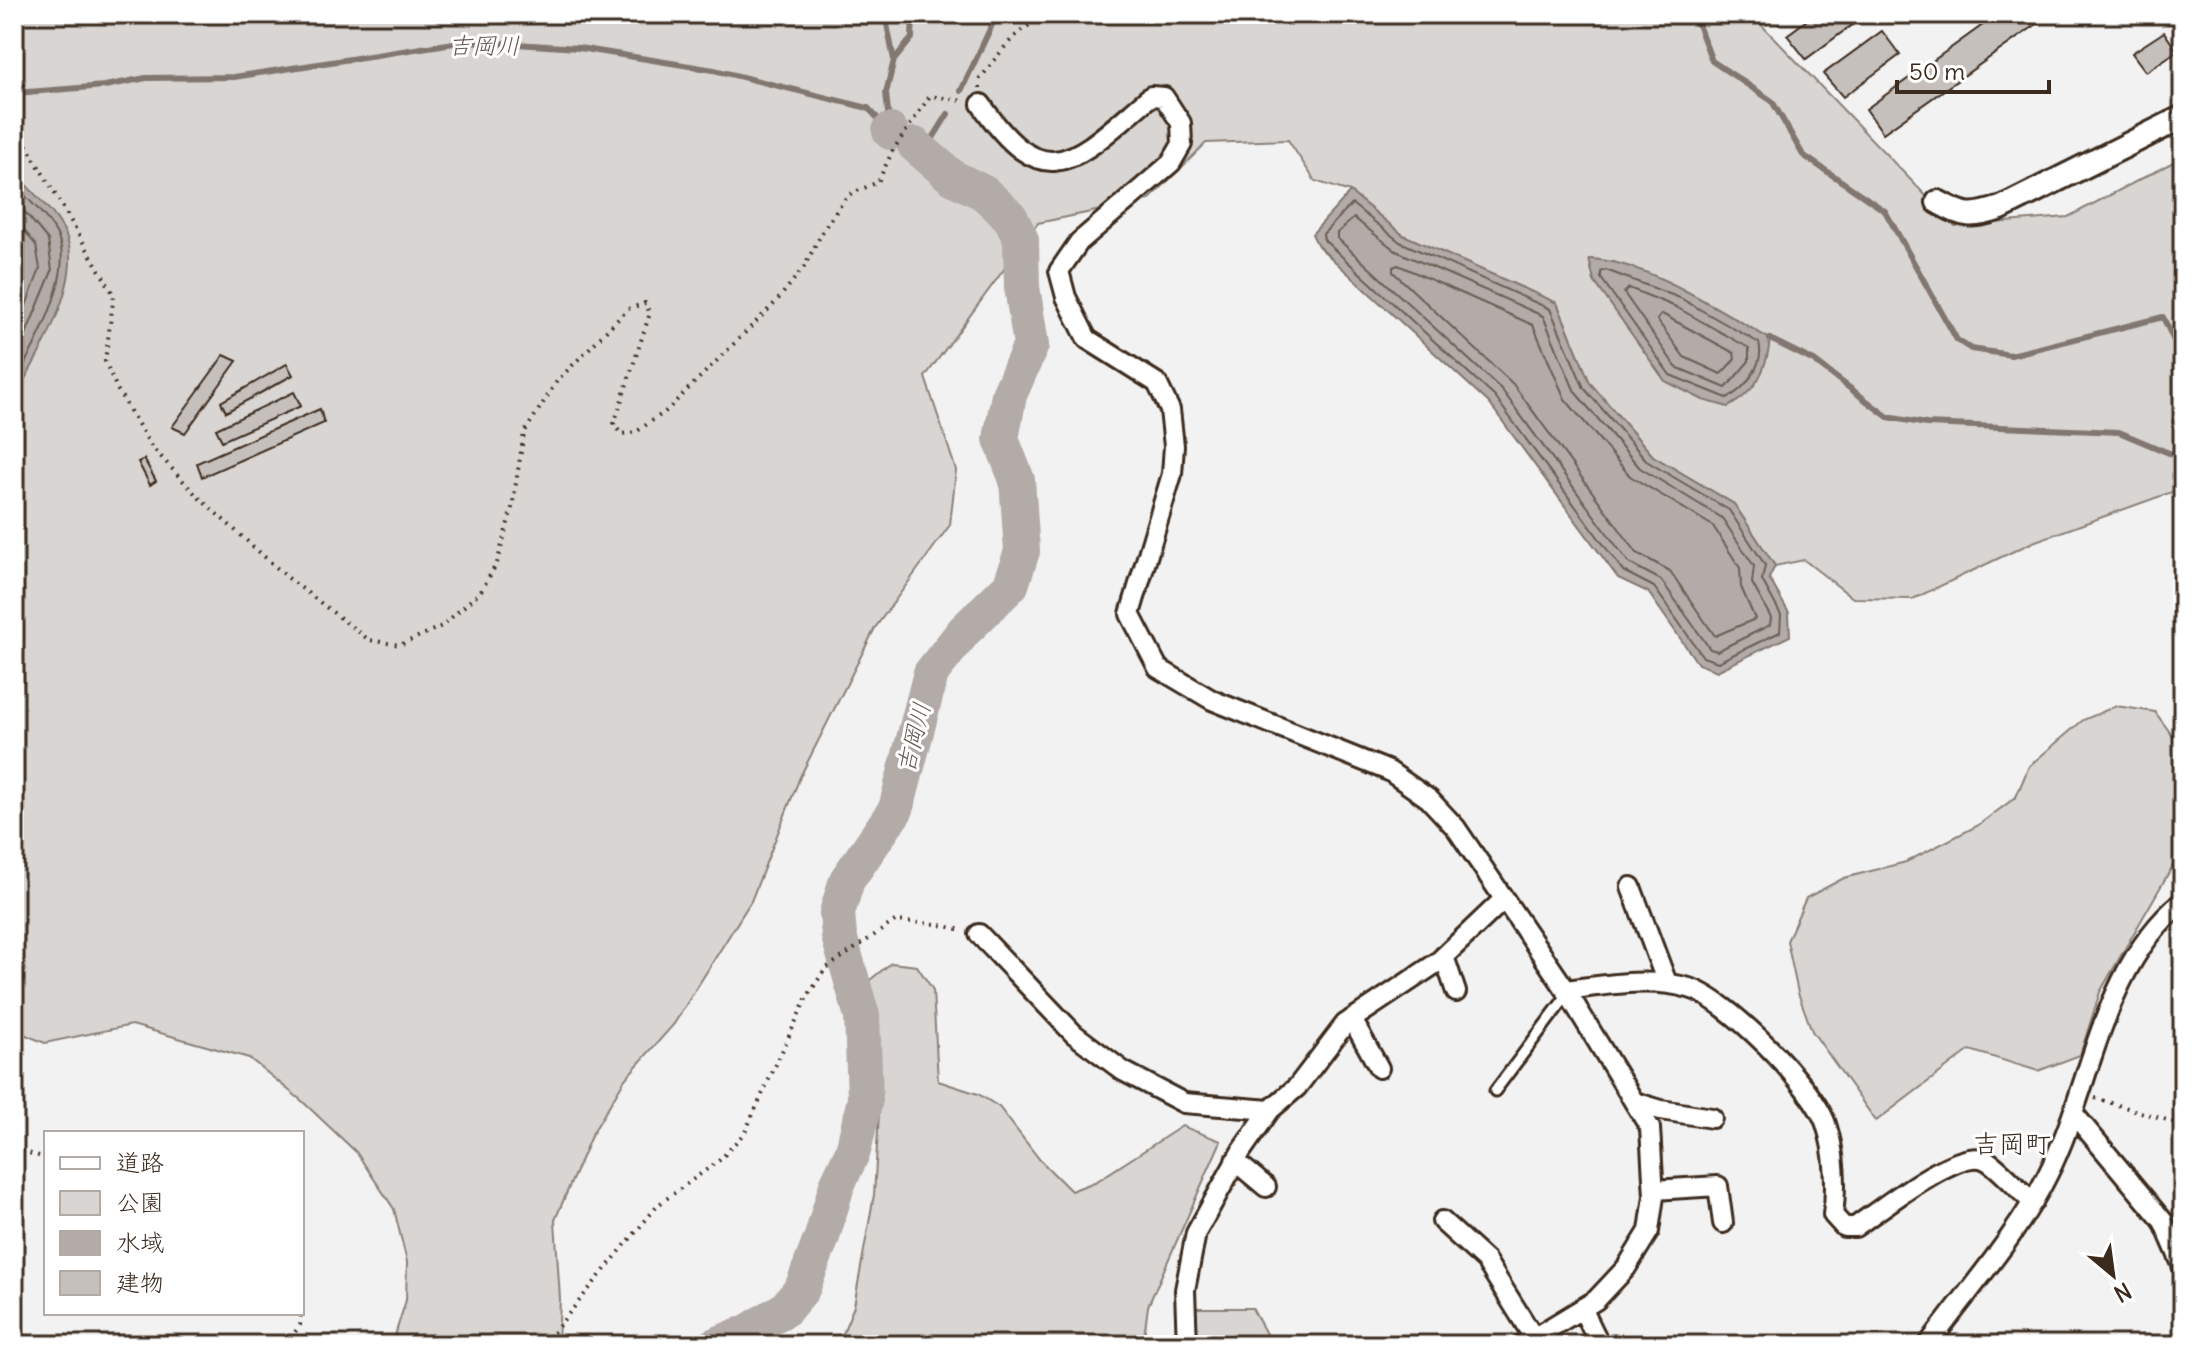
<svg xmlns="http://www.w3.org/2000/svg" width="2197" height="1359" viewBox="0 0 2197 1359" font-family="Delius,'Klee One',sans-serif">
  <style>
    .green { fill: #d8d5d2; stroke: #8a8078; stroke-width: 2 }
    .water { fill: #b2aba7; stroke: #827770; stroke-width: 2 }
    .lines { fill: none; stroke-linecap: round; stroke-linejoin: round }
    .shore { stroke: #6b5e55; stroke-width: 2 }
    .stream { stroke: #827770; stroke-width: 6 }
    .river { stroke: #b2aba7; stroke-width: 36 }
    .building { fill: #c6c0bd; stroke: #3b2a1e; stroke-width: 2 }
    .service-casing { stroke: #3b2a1e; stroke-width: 15 }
    .minor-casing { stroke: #3b2a1e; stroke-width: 24 }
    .tertiary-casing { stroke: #3b2a1e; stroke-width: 28 }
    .path { stroke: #3b2a1e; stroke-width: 4; stroke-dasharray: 2 6; stroke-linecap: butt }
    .service { stroke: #fff; stroke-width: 9 }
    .minor { stroke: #fff; stroke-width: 18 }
    .tertiary { stroke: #fff; stroke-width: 22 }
    .labels { text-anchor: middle; stroke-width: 6; stroke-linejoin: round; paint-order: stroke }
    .water-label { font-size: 24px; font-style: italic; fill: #65574e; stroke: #fff }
    .quarter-label { font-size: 26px; fill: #3b2a1e; stroke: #fff }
  </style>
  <rect width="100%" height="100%" fill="#f3f2f2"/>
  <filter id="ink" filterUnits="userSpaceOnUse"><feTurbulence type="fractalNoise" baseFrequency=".0125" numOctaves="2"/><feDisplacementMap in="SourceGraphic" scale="16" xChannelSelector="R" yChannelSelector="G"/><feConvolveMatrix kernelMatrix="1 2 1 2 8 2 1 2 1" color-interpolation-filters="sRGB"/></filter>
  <g filter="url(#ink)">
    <!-- green -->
    <path class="green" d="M14,14H1751L1955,226L2068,217L2183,157V488L2033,542L1913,599L1853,598L1804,560L1775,566L1734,504L1653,456L1590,383L1557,303L1403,235L1350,192L1315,181L1288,140L1206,143L1149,200L1038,223L925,377L956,470L950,525L875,628L800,777L751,901L674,1024L625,1079L591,1136L555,1220L560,1299L558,1345H392L406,1300L407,1262L394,1209L356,1152L302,1101L249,1058L132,1025L45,1043L14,1030Z
      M2116,706L2155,712L2183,750V848L2100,992L2080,1055L2038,1071L1970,1050L1876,1121L1812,1031L1798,993L1787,941L1806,898L1844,878L1906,862L1977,826L2016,797L2029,766L2083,720Z
      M891,963L917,966L933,990L938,1081L978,1094L999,1107L1040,1160L1071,1191L1097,1181L1182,1126L1221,1141L1148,1306L1143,1345H838L854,1306L874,1195L880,1097L865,1033L870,980Z
      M1196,1308H1252L1272,1345H1196Z"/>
    <!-- water -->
    <path class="water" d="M14,171C29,190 55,211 65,233C86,277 37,360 14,397Z
      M1350,192L1403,235L1557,303L1590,383L1653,456L1734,504L1775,566L1769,578L1789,613L1790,636L1717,671L1698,664L1648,592L1618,578L1489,403L1318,246L1312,234Z
      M1589,259C1648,261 1720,311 1770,339C1767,370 1756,392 1728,407L1703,400L1665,381L1594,281Z"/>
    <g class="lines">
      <!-- shore -->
      <path class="shore" d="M14,184C27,199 50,218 58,237C74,275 34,349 14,382
        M14,199L48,240L52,271L14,363
        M1352,204L1400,242L1550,309L1584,388L1648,462L1729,510L1765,565L1762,580L1781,615L1780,632L1718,662L1703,657L1654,587L1623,571L1495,397L1324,240L1323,234Z
        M14,218L36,245L40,269L14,337
        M1354,218L1396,251L1543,316L1575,392L1640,468L1722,518L1754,566L1752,583L1771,618L1770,625L1717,651L1710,649L1661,580L1629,563L1502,390L1337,238V233Z
        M1398,265L1533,325L1565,399L1630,476L1713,526L1740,568L1741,587L1755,619L1715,636L1670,571L1637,553L1513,384L1393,272V267Z
        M1606,270L1680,298L1759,343C1765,363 1746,389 1727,398L1670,375L1601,278V272Z
        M1629,288L1676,307L1749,348V361L1726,388L1676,367L1624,293Z
        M1662,314L1734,353L1735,359L1721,374L1684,357L1657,320Z"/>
      <!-- stream -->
      <path class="stream" d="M885,14L894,60L886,93L890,131
        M1694,14L1712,61L1772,101L1803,155L1885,211L1957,340L1971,349L2011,355L2163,317L2183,360
        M894,60L912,38L913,14
        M961,91L997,14
        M15,93L105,86L146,78L234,77L467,41L579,48L714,70L868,108L890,131
        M925,151L948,114
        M1770,339L1814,361L1888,417L1926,424L2119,432L2169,453L2183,455"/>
      <!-- river -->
      <path class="river" d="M890,131L891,132
        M716,1345L748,1332L785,1309L802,1289L822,1237L837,1185L853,1151L865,1099L862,1016L839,936L837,913L847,880L896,809L931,673L964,631L1011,585L1022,551L1017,480L1001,439L1009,395L1031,345L1022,287L1021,240L1010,217L984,193L952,177L915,145"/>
    </g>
    <!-- building -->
    <path class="building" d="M1815,14H1867L1806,59L1787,35Z
      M1998,14H2051L1883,133L1866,109Z
      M1882,31L1900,55L1843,97L1823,74Z
      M2164,32L2177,51L2146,72L2132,53Z
      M224,355L237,361L185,433L172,427Z
      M287,364L293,375L226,412L221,402Z
      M294,392L301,406L222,441L216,429Z
      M320,409L324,423L202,477L197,463Z
      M144,459L156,481L150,485L138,462Z"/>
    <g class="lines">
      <defs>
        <path id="service" d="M1495,1091L1568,994"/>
        <path id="minor" d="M981,104C1047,202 1079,156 1151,96L1164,97L1181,123L1182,144L1171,163L1079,242L1059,271L1066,297L1087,339L1157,383L1170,410L1174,446L1172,474L1130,614L1158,668L1212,700L1389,771L1429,799L1456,828L1566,990L1650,1128L1654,1196L1649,1231L1626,1268L1596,1300L1522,1345
          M1631,887L1667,983
          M979,934L1074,1034L1123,1071L1184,1103L1270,1110
          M1444,956L1456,992
          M1566,990C1604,985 1652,977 1689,988C1726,998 1813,1086 1826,1124C1835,1151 1837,1187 1833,1215L1844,1227H1855C1880,1210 1959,1146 1986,1160C1998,1166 2020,1192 2033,1202
          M1352,1019L1379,1068
          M1634,1102L1661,1110L1712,1118
          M2073,1113L2163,1221L2183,1267
          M1235,1161L1266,1187
          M1654,1190L1718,1186L1723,1223
          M1442,1221L1486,1261L1534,1338
          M1582,1308L1600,1345
          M1187,1345L1185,1290L1196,1233L1242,1150L1270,1110L1297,1087L1345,1024L1438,962L1503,900
          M1928,1345C1968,1290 2017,1236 2047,1176C2093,1085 2100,969 2183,901"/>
        <path id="tertiary" d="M1938,202C1965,217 1971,218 2001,208L2183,117"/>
      </defs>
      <!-- service casing -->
      <use href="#service" class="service-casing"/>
      <!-- minor casing -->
      <use href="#minor" class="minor-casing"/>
      <!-- tertiary casing -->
      <use href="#tertiary" class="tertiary-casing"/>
      <!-- path -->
      <path class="path" d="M14,32L26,14
        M980,88V79C1003,49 1018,23 1057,14
        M14,124L114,295L105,361L117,389L151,446L197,496L287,577L369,640L400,645L442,626L481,591L497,563L512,508L524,433L557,381L628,309L645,303L650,313L614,424L621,434L636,432L666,411L776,302L804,267L825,227L848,195L878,182L893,150L930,96L964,101
        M2095,1098L2183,1125
        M14,1149L46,1158
        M302,1303V1306
        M286,1345L300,1325L301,1313
        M543,1345L658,1205L721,1159L745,1132L806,999L825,969L895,921L936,924L962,930"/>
      <!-- service -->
      <use href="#service" class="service"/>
      <!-- minor -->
      <use href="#minor" class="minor"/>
      <!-- tertiary -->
      <use href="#tertiary" class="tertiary"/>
    </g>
  </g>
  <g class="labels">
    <!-- water labels -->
    <g class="water-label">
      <text x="484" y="54">吉岡川</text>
      <text transform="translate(914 738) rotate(-76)" y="8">吉岡川</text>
    </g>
    <!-- quarter labels -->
    <g class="quarter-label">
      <text x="2012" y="1153">吉岡町</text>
    </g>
  </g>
  <!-- margin -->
  <rect width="2197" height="1359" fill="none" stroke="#fff" stroke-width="48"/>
  <rect x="24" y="24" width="2149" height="1311" fill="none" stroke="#3b2a1e" stroke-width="3" filter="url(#ink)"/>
  <!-- legend -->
  <rect x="44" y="1131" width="260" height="184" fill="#ffffff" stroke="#b1aaa5" stroke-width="2"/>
  <rect x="60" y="1157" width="40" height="12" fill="#ffffff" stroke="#b1aaa5" stroke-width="2"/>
  <text x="116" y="1171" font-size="24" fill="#3b2a1e">道路</text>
  <rect x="60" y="1191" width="40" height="24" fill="#d8d5d2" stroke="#b1aaa5" stroke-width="2"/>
  <text x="116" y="1211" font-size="24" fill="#3b2a1e">公園</text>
  <rect x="60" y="1231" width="40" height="24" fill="#b2aba7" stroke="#b1aaa5" stroke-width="2"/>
  <text x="116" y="1251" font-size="24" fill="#3b2a1e">水域</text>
  <rect x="60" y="1271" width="40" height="24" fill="#c6c0bd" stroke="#b1aaa5" stroke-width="2"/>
  <text x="116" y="1291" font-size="24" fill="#3b2a1e">建物</text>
  <!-- north arrow -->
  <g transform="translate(2113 1275) rotate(151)" stroke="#ffffff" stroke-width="6" paint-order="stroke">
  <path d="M0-6L14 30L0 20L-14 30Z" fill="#3b2a1e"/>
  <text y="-12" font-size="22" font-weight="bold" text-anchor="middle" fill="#3b2a1e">N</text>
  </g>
  <!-- scale -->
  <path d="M1897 80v12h152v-12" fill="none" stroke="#3b2a1e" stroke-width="4"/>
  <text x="1909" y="80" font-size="24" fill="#3b2a1e" stroke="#ffffff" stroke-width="6" paint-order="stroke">50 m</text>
</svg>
